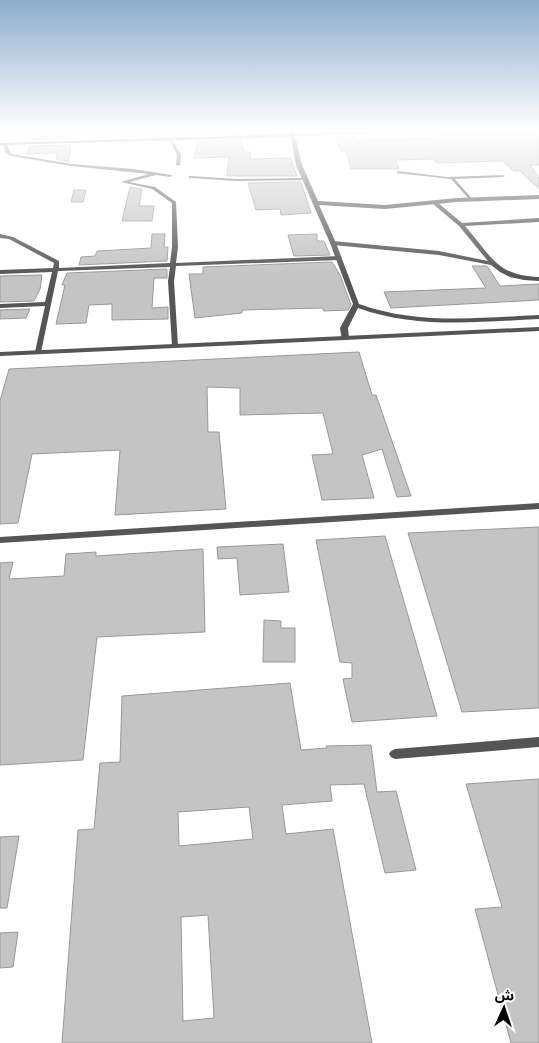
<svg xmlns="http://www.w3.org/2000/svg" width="539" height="1043" viewBox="0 0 539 1043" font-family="'Source Sans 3','Noto Sans Arabic',sans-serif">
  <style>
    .building { fill: #c4c4c4; stroke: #999; fill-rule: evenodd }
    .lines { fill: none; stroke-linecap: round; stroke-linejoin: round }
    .service { fill: #555; fill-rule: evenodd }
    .minor { fill: #555; fill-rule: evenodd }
    .tertiary { fill: #555; fill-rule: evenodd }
  </style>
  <rect width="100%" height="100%" fill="#fff"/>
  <!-- building -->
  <path class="building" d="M52,131H73L72,139L32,140L33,136H50Z
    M200,131H239L240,134L200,135Z
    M535,132L539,136V165H530L539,178V189L520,171H514L502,161L437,163L434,159L396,160L399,169H351L346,151H341L336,137H356L358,140L438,138L435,134Z
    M241,140L244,152H250L251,159L290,158L297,176H227L229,157L194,158L198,141Z
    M71,145L68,162L56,159L57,153L27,154L30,146Z
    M301,182L311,213L281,215L280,209L256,210L248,183Z
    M130,187L142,189L139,206H154L152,221H122Z
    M74,190H86L83,202H71Z
    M152,234H165L164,247H168L167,261L79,265L81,257L95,256L97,251L151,248Z
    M317,234V241H324L330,255L294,256L288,235Z
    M332,262L340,275L351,305L348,310L324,311L322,308L242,310V313L195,318L189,274H203V267Z
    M472,266H487L500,286L539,284V300L391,308L384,292L486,288Z
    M167,269V278H154L152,308L168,307V319L112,320V304L89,305L86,323L56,324L65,285H62L67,273Z
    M42,275L40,289L34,301L0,302V276Z
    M30,309L26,318L0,319V310Z
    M359,352L372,395H376L411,496L397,497L382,449L362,455L374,498L322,500L312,455L333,454L323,413L240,415V388L207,387L208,432H219L226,509L115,515L120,450L32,454L18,523L0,524V401L9,369Z
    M539,527V708L462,712L408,533Z
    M385,536L437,716L352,722L343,679L352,678V663L340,662L316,540Z
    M283,544L289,592L240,595L237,558L218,559L217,547Z
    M203,549L205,632L97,637L83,760L0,765V563L13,562L9,579L64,576L66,554L96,552V556Z
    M264,620L281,621V628H295V662H263Z
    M290,683L301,750L327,748L326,746L371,745L377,792L396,791L416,870L385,873L364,784L330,785L332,801L282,805L286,834L333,829L372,1043H62L78,830L94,829L100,763L120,762L122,696ZM249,807L253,839L179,846L178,812ZM208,915L214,1018L183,1021L181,917Z
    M539,779V1043H511L475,909L502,907L466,784Z
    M19,836L7,908H0V837Z
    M18,932L13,967L0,968V933Z"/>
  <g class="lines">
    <!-- service -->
    <path class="service" d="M169,138H171L181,155L180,166L176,165L177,155Z
      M5,143L7,144L10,152L12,154L71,164L133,169L172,175V176L170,177L156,175L129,182L155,187L176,202L178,247L176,263L339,256L342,258L339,260L176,266L174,281L178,346L175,348L172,346L168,281L170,267L58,271L41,352L38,354L36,353L35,352L45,306L0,308V304L45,302L52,272L0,274V270L53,268L54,263L9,239L0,238V234L13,237L59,261V268L170,263L172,247V203L152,189L121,182L149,174L71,166L11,156L6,153L3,144Z
      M398,171L447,177L503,175L505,176L503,177L455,179L472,199L470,200L451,179L396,173Z
      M191,176L237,179L305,178L307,179L305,180L237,181L189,178V176Z
      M433,202H437L462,223L539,218V222L465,226C491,255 496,276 539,277V281L524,280L510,277L500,272L491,265L439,255L333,245L330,243L333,241L439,251L488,261L459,226L433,204Z
      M539,737V747L395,759L391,757L389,754L391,751L395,749Z"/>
    <!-- minor -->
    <path class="minor" d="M290,131H294L295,134L430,131L295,136L302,165L318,201L385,205L457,198L539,195V199L457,202L385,209L319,205L336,243L359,304C417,325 479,318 539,315V319C478,322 416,329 358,308L348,328L349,338L348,340H342L340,328L353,304L330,243L296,165L291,137L0,145V143L290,134Z
      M539,503V509L0,543V537Z"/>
    <!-- tertiary -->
    <path class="tertiary" d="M539,327V331L0,356V352Z"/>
  </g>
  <!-- sky -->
  <linearGradient id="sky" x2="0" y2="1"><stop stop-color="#8cadcc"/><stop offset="0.47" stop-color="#fff"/><stop offset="1" stop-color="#fff" stop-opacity="0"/></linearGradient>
  <rect width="539" height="277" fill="url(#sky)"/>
  <!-- north arrow -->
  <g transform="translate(504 1008) rotate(3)" stroke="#ffffff" stroke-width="4" paint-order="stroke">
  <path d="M0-4L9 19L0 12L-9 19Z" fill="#000000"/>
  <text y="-8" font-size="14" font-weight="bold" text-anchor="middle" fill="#000000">ش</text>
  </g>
</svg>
